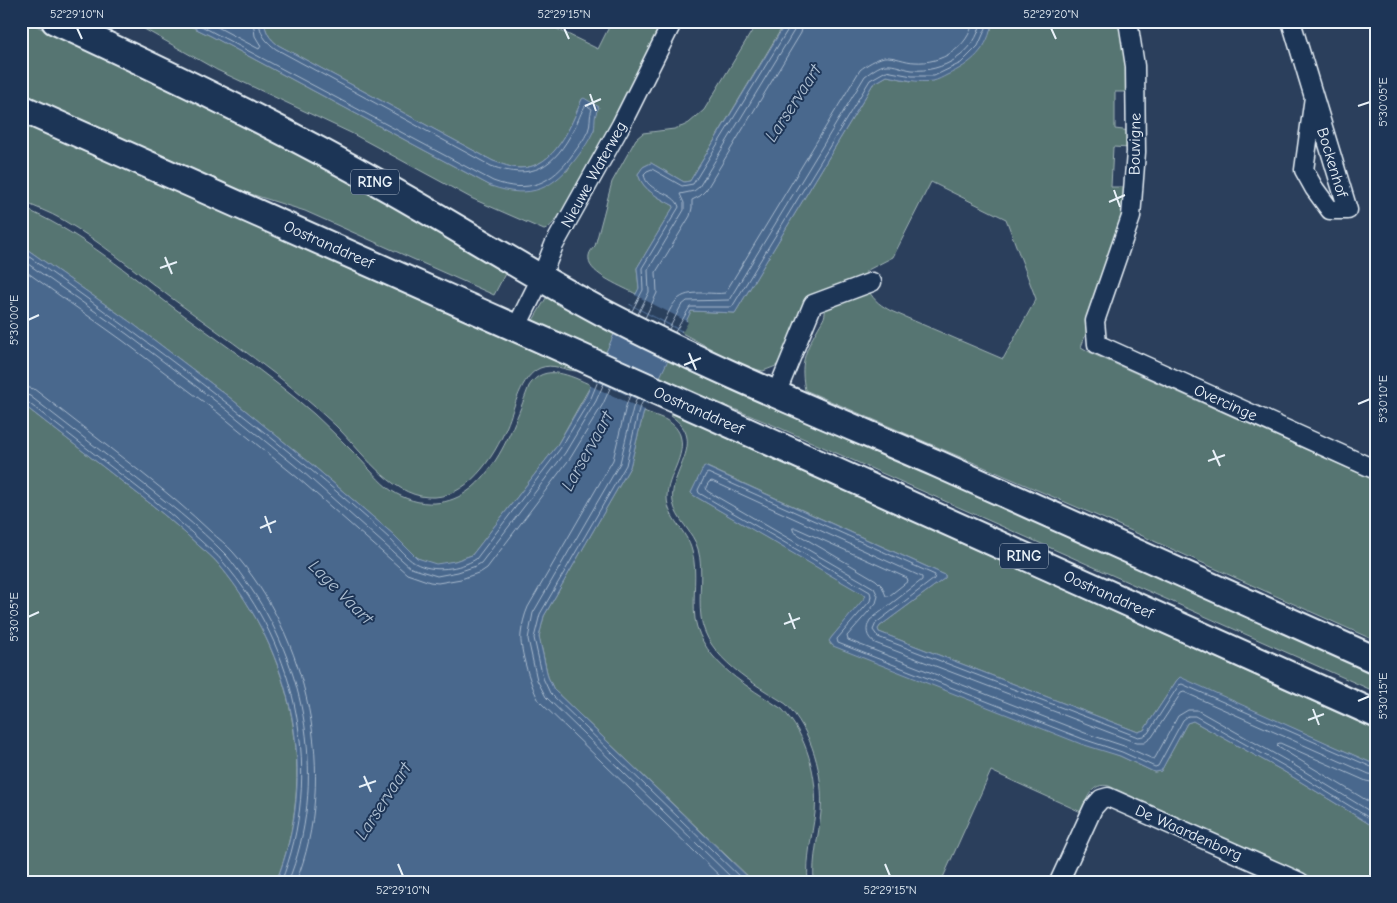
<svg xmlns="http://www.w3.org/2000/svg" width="1397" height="903" viewBox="0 0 1397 903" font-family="'Comic Neue',sans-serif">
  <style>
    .green { fill: #567472; stroke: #9fb2b5 }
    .water { fill: #48678d; stroke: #889eb8 }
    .pier { fill: #2b3f5c }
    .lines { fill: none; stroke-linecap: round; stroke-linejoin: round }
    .shore { stroke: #a8bacd; stroke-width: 1 }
    .street-casing { stroke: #e8f1f8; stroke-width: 21 }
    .primary-casing { stroke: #e8f1f8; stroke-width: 30 }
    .street { stroke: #1d3557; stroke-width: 18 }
    .primary { stroke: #1d3557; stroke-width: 26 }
    .ticks { fill: none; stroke: #e8f1f8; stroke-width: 2 }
    .labels { text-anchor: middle; stroke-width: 4; stroke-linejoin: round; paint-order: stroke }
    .shield { fill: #1d3557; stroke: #abb9c8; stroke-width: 1 }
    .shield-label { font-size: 15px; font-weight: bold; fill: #e8f1f8 }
    .street-label { font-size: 16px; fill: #e8f1f8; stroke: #1d3557 }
    .water-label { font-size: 18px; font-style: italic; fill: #b0c1d3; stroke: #1d3557 }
    .neatline { fill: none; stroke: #e8f1f8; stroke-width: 2 }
    .ticks-label { font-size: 12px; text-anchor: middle; fill: #e8f1f8 }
  </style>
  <rect width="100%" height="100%" fill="#2b3f5c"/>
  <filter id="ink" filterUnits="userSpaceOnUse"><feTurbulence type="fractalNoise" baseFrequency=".02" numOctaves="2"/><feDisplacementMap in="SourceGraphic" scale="10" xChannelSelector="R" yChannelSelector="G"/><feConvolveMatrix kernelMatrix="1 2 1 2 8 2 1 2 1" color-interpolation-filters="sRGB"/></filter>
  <g filter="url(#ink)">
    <!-- green -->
    <path class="green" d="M21,21H26L291,148L508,268L494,295L305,211L238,190L21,93Z
      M130,21H180L211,36L491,186L567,171L594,130V115L599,107L582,99C571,126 555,168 520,168C511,168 502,164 493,161L278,45C269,38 266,33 264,21H541L598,49L612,21H664C650,50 565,227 544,230L473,199L351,133L217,70Z
      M758,21H786L690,181L684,182L651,163L643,167L638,174C643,191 660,198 674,206L637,268L639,289L636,294C625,288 589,274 589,260C588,254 591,250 595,246L612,182L636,139L643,133L674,129L683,126L689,123L704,110Z
      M992,21H1121L1130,92H1115V129L1131,131L1130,148L1113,147L1111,187H1127C1117,242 1101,296 1081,347L1093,354L1376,481V641L1116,524L805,390C800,365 804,352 817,330C821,322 826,318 825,309L869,291C874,301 882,306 891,311L1003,359L1036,299L1006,219L931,182L893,257L866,271V277L808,297L783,357L776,366L763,371L743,366L680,332L691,311L735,313L873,84L887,76L911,81L991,30Z
      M21,120L576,368V371C564,370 553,363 540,368C520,377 515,407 507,426C494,458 466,500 428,497C390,495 360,449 335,425C284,377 226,338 170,297C135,271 101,242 63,220C49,212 35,207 21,201Z
      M21,207C76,230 120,267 166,302C216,339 267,373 314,414C329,428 343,442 357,456C369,468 379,482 392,491C404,499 420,504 435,503C489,500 513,428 529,386C544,362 571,376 591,385L556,447L472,555L455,561L436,565L417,558L394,535L310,463L229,397L133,324L21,245Z
      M549,293L616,330L605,355L532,322Z
      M668,358L1376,673V692L773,425L659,378Z
      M21,403C60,433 99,464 138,494C159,510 179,527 198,545C206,552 214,558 220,566C293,654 319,774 276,882H21Z
      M644,411C657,417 674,419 680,435C687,456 667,476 667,497C667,519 687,530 692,551C698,573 692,596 695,619C703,663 749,687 782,709C807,735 818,777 815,813C812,836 806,859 808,882H754L554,690L548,677L539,636L544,616L630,467Z
      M672,413L1376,730V765L1180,678L1177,680L1144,730L1138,732L879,632L878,629L880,626L945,578V575L705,466L691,493L693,495L867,596L831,638L830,644L1120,756L1154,772L1161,771L1187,723L1193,721L1283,771L1376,828V882H1321L1109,786C1092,782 1087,798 1081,812L991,771L941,882H814C812,858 819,836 821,812C824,775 812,731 786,704C755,684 706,658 701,617C698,594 704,571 698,549C693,531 676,520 673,502C668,471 709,442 671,416Z"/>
    <!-- water -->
    <path class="water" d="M180,21H264C266,33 269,38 278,45L493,161C502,164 511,168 520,168C555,168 571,126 582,99L584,98L599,107C592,119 597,124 593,132C589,141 584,148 578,156C554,189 531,200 491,186L211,36Z
      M787,21H992C989,49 971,64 947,75C943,77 938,80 933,81C917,83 902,79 887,76L873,84L735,313L691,311L644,411L630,467L544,616L539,637L548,677L554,690L753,882H276C320,774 293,654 220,566C214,558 206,552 198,545C179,527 159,510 138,494C99,464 60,433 21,403V245L133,324L229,397L310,463L394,535L417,558L436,564L455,561L472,555L556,447L586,396L616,330L636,294L639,288L637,268L674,206C660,198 643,191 638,174L643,167L651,163L684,182L690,181Z
      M704,466L945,575V578L880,626L878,629L879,632L1138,732L1144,730L1177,680L1180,677L1376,765V828L1283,771L1193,721L1187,723L1161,771L1154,772L1120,756L1081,744L833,646L829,641L831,638L866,596L693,495L691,493Z"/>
    <!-- pier -->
    <path class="pier" d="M633,294L688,322L683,331L628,303Z
      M628,304L683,333L670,359L614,330Z
      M591,379L649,405L647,411L589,385Z"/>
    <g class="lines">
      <!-- shore -->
      <path class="shore" d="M192,21L493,181C528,194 552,184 573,154C578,147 584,140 588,131C591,125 589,116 592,109L586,105C581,111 578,122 574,129C554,167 533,181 491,166L276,49C265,41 260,34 259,21
        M206,21L259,49L261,46L255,36L253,21
        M21,251C118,320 213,390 305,465C334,489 363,514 390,539C398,547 406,558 415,563C433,573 460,569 476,559L560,449L591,398L598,381
        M21,259L127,334L222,406L303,472L411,568L437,576L458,572L476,566L481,563L565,453L596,401L604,383
        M21,268L122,340L217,412L298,478L407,574L430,582L438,583L461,579L481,572L487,568L571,457L603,404L611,386
        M632,311L643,290L642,268L679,207C675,191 646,193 644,174L647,171L652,169L682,186L693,184L790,26V21
        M638,314L649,292L648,270L684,210V203L680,194L694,191L699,187L795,29L797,21
        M645,318L657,293L656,272L690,216L692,208V200L700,196L706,190L801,33L804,21
        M662,326C674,302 675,292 705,293C712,293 719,294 725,293L860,70C866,65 876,59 884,57C894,56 905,62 915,62C940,64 969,48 973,21
        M669,329L681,306L687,301L729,300L865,76C871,72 879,65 886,65C894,64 904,69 912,70C942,73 977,53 981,21
        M675,332L690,307H732L870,80L886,71L912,76H934L961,63L978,46L986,28L987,21
        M21,386L34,389C70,417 106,445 142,473C166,492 189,511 211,532C218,538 227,545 233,552C308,636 339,776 296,882
        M21,393L30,396C64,422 98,449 132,475C164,500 198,526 227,556C233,563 239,572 245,580C307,664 328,784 288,882
        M630,395L626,406L613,460L528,607C524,616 522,626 521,634C519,648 532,691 540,702L726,882
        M637,398L633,408L620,463L533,613L528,639L537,680L546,697L736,882
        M21,400L26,401C63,430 100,458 137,487C159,504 180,522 201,541C208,548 217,554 223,562C298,647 324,776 281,882
        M643,401L639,409L626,465L540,614L534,638L543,678L550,693L745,882
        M793,528H796L907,578L908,581L889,596H886L882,586L876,580L794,532Z
        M1376,769L1182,684L1179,685L1148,733L1143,736L1138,737L878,637L873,630L876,623L934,579L935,575L708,473L706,474L698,490L699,493L870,592L871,596L870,601L837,639L838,643L1083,739L1122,752L1155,767L1158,766L1183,720L1188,716H1195L1286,767L1376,822
        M1376,775L1369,774L1184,692L1181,693L1152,737L1144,743H1137L875,643C866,637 865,629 870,620L922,580V577L712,481L709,482L706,487L707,491L874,588L878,596L876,603L847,636L848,640L1085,733L1124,746L1153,759L1155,758L1178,716L1188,710H1197L1289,762L1376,815
        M1376,783L1366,781L1280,743L1277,744L1278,747L1376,806"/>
      <defs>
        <path id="street" d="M1128,21L1135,66L1136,152L1131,217L1095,321L1097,344L1376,470
          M1291,21L1348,210H1330L1314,188L1304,170L1314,97
          M516,328L541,278L554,245L621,125L673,21
          M776,394L813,304L872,282
          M1059,882L1093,808L1101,799L1108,797L1300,882"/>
        <path id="primary" d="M55,21C169,74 282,128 391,190C462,230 530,274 602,312C711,369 825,415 938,464C1084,528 1230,594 1376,660
          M21,108L581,357L1376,714"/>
      </defs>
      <!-- street casing -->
      <use href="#street" class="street-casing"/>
      <!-- primary casing -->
      <use href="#primary" class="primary-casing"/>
      <!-- street -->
      <use href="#street" class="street"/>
      <!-- primary -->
      <use href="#primary" class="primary"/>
    </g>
  </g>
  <!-- ticks -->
  <path class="ticks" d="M77,28L82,39M564,28L569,39M1051,28L1056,39M590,94L596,111M585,106L601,99M1358,106L1370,102M1114,190L1120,207M1109,202L1125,195M165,257L172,274M160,268L177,262M28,320L39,315M689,353L696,370M684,365L701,358M1358,404L1370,399M1213,450L1220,466M1208,461L1225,455M265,516L271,533M260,528L276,521M789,613L795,629M28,617L39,612M784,624L800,618M1358,701L1370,696M1313,709L1319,725M1308,720L1324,714M364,776L371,792M359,787L376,781M398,864L403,876M885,864L890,876"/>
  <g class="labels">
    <!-- shield labels -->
    <g class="shield">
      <rect x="351" y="169.5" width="48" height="25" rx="4"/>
      <rect x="1000" y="543.5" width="48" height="25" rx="4"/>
    </g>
    <g class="shield-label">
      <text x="375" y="187">RING</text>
      <text x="1024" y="561">RING</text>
    </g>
    <!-- street labels -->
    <g class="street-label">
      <text transform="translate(1134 144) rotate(-89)" y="6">Bouvigne</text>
      <text transform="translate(1333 162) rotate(73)" y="6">Bockenhof</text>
      <text transform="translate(593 174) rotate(-61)" y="6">Nieuwe Waterweg</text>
      <text transform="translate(329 244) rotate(24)" y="6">Oostranddreef</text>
      <text transform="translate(1226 402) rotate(24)" y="6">Overcinge</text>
      <text transform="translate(699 410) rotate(24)" y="6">Oostranddreef</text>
      <text transform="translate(1109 594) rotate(24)" y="6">Oostranddreef</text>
      <text transform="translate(1189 832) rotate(24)" y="6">De Waardenborg</text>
    </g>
    <!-- water labels -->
    <g class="water-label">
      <text transform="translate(793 103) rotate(-57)" y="6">Larservaart</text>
      <text transform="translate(587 451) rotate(-61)" y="6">Larservaart</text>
      <text transform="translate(341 592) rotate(45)" y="6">Lage Vaart</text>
      <text transform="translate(383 801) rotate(-57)" y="6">Larservaart</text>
    </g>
  </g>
  <!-- margin -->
  <rect width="1397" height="903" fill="none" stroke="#1d3557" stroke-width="55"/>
  <rect x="28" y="28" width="1342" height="848" class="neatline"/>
  <g class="ticks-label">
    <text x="77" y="18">52°29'10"N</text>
    <text x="564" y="18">52°29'15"N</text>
    <text x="1051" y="18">52°29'20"N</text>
    <text transform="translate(1383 102) rotate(-90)" y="4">5°30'05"E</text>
    <text transform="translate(14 320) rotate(-90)" y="4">5°30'00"E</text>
    <text transform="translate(1383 399) rotate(-90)" y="4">5°30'10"E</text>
    <text transform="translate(14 617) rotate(-90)" y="4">5°30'05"E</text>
    <text transform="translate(1383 696) rotate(-90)" y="4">5°30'15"E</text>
    <text x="403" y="894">52°29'10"N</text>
    <text x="890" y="894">52°29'15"N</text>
  </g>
</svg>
